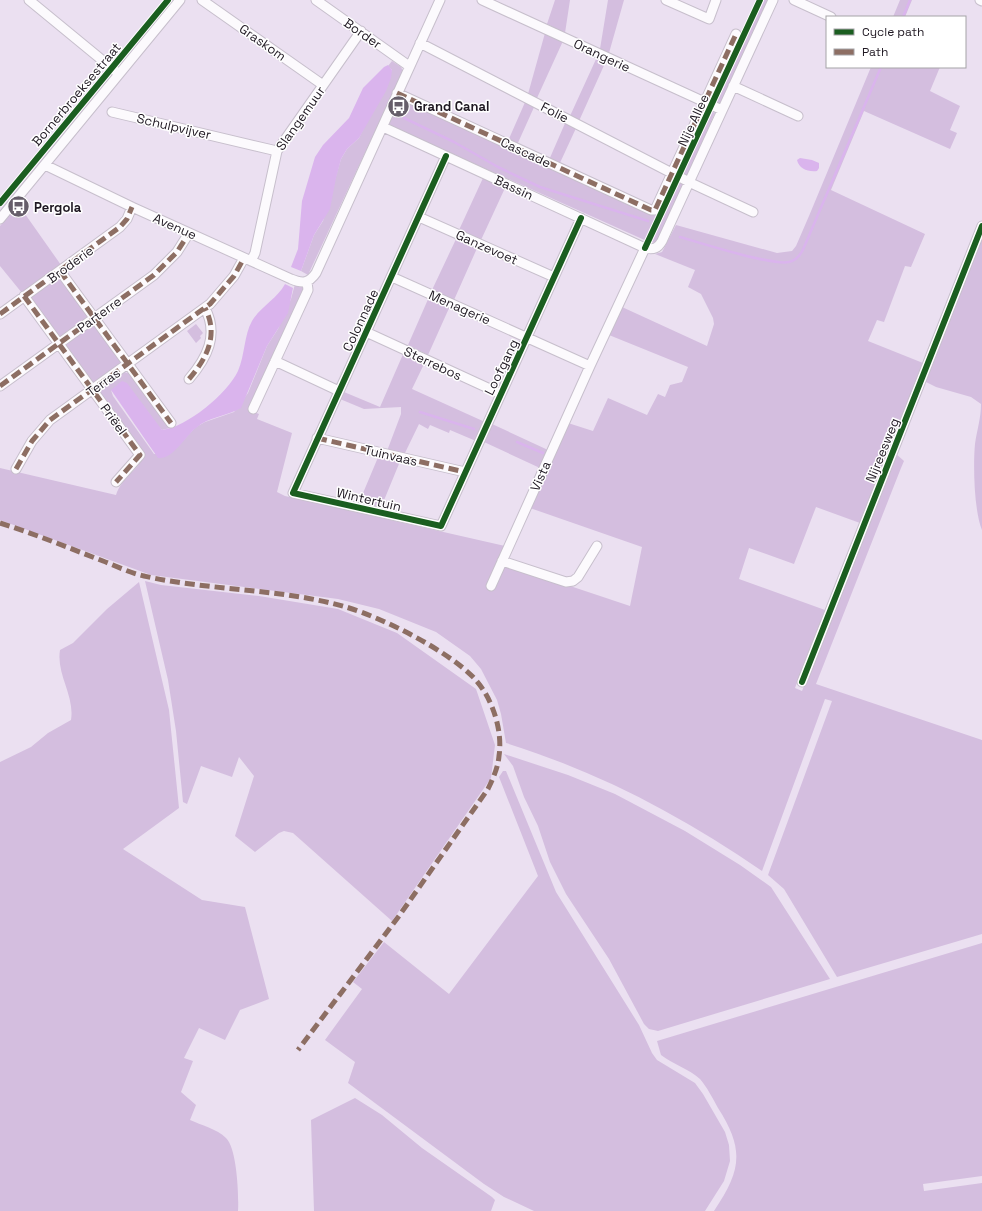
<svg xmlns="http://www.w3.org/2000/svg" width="982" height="1211" viewBox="0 0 982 1211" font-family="'Space Grotesk',sans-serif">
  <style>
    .green { fill: #d4bedf }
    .water { fill: #dab4ed }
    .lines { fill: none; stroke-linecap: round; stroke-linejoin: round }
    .stream { stroke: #dab4ed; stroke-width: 2.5 }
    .street-casing { stroke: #c7bfcc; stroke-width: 11 }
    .street { stroke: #fcfafd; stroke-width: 9 }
    .quiet { stroke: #8d6e63; stroke-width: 5; stroke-dasharray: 10 5; stroke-linecap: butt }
    .cycleway-casing { stroke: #fff; stroke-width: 8 }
    .cycleway { stroke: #1b5e20; stroke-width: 6 }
    .labels { text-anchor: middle; stroke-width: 3; stroke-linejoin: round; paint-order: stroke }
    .street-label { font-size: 13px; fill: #1f1822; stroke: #fff }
    .poi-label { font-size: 13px; font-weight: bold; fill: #1f1822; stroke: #fff; text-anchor: start }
  </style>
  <rect width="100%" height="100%" fill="#ebe0f1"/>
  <!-- green -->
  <path class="green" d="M555,0H570L565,33L547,24Z
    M608,0H624L609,53L600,49Z
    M756,0H768L720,104L710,99Z
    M900,0H912L905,17H893Z
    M545,33L563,41L537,98L528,94Z
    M597,57L606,61L579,121L570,116Z
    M392,61L401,67L403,71L308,275L301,271L314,235L323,221L341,159L347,149L359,138L392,70L388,66Z
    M871,67H940L930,91L960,106L950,130L957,133L950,149L864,111L831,190L925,234L911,267L905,266L884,322L877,320L868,341L923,363L860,523L816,507L794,564L749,548L739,579L825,610L795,688L802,691L895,453L904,461L901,468L816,684L982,740V934L837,977L784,889L768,875L832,701L825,699L762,871C682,816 599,772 506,743L501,714L497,700L481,669L470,656L436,632L379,609L338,599L151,575L0,520V468L116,495C122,477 138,471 143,456L100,392L101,389L124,372L131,374L170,428L162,430L153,421L111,390L113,396L154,454L171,453L196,427L205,422L234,412L248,393L267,346L278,329L291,299L295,284L304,288L249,410L259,414L257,419L292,433L277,492L285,496L505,546L504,564L630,606L642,547L530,508L568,423L593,431L608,398L647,415L658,394L665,397L670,385L682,382L688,367L609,335L622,307L707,346L714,324L713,318L701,294L688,287L695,270L655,254L662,252L676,225L777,253L792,251L796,246L809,216Z
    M400,100L650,213L673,176L684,182L657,243L649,242L388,125Z
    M526,100L535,105L517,145L508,141Z
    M706,109L715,113L687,177L677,172Z
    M566,121L577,126L559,165L549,160Z
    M483,178L505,188L481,240L459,230Z
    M18,204L61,265L22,293L0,266V226Z
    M982,235V530C974,511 973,465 975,444C977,430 981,418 981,404L971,397L936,387L924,381Z
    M457,237L478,246L454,300L432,290Z
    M57,278L63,280L88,316L86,319L62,337L59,336L30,301L31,295Z
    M429,297L450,306L428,355L408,345Z
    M196,324L203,333L200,336L201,338L196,343L187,331Z
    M92,325L96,326L122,364L93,384L66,346L67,342Z
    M404,352L425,362L412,389L485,422L476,441L450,430L449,433L430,425L428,429L419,424L404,455L387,451L401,414V407L364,409L340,399L344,392L380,407Z
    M492,424L548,450L540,468L484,442Z
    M379,455L401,459L380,510L358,505Z
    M145,581L161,585L259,596L338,609L397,633L476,689L495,745L491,778L392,921L293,833L284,831L279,833L255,852L235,836L254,776L239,757L232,777L201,766L187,804L183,802L176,731L168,680Z
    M139,582L169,710L179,808L123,849L202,900L245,907L269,999L240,1010L225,1040L199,1028L184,1058L193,1061L181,1092L196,1105L190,1120C201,1125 217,1129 226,1138C237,1148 239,1196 238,1211H0V762L31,747L48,733L71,720C75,696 56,674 60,650L73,643L107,609Z
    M504,754L568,775L615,794L685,831L740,865L771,887L830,979L658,1031L649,1029L644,1024L609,959L566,894L550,862L538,826L524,797L513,766Z
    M503,771H506L556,892L639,1025L652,1053L657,1060L695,1083L703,1094L725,1132L729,1145L730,1161L724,1181L705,1211H534L504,1197L484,1184L348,1083L355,1062L325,1040L362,989L353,982L384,942L449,994L538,876L499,777Z
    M982,943V1176L923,1184L924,1191L982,1183V1211H714C741,1171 745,1150 718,1108C713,1099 707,1087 700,1079C689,1069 673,1064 661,1055L657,1041Z
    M355,1098L382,1115L422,1148L492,1197L495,1200L491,1211H314L311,1120Z"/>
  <!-- water -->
  <path class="water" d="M388,65L392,70L391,78L386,91L359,138L347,149L341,159L336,178L330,209L314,235L301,271L291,267L298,249L302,201L315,157L323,145L349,118L363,88L384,67Z
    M800,158L812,160L819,163V168L817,171C808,172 799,169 797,160Z
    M285,284L293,288L288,313L267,346L241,408C227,416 208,417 196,428C185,436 173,460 158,458L111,390L122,381L127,383L162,430C187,427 227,394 238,371C245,355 244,335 252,321C261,306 277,299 285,284Z"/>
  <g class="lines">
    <!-- stream -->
    <path class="stream" d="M903,17L910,0
      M404,118L454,142L498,167L540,187L648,221
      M680,237C701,243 772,266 789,262C798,260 802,253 805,245L881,67
      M420,412L474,429
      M517,442L543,453"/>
    <defs>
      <path id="street" d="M29,0L119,74
        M202,0L323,85
        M316,0L409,66
        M482,0L722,110
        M666,0L709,19L716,0
        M794,0L831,17
        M980,0L982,1
        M420,43L693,184L753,212
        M733,86L798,116
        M397,93L651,210H655L736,34
        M112,112L277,151
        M383,127L645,248C654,250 658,248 662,241L773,0
        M446,156L293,493L441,526L581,218
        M45,165L132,207L291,279C303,284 309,283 316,273L440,0
        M419,217L554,277
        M0,219L180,0
        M251,261L255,253L277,151L361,31
        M60,271L171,423
        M392,277L590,366
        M24,296L140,455L116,482
        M0,314L120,227L127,219L132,207
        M366,332L501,394
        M275,361L339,391
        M189,379C207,358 219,335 205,308
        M0,386L154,275L177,252L189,233
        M253,409L308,290L307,282
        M317,438L465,472
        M16,469L32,441L50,420L210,304L234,276L244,258
        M502,561L566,582L573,581L578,577L597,546
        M491,586L590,366L645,248
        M802,682L982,226"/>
    </defs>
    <!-- street casing -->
    <use href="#street" class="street-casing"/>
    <!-- street -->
    <use href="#street" class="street"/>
    <!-- quiet -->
    <path class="quiet" d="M397,93L651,210H655L736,34
      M60,271L171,423
      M24,296L140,455L116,482
      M0,314L120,227L127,219L132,207
      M189,379C207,358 219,335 205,308
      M0,386L154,275L177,252L189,233
      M317,438L465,472
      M16,469L32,441L50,420L210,304L234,276L244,258
      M0,523C35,534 69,548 103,561C116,566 130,573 144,576C210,591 280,588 346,607C383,618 447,650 474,678C492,697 503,730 499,756C498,768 493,778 488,789L399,916L298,1050"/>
    <defs>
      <path id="cycleway" d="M446,156L293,493L441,526L581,218
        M0,203L168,0
        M645,248L760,0
        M802,682L982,226"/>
    </defs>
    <!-- cycleway casing -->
    <use href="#cycleway" class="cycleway-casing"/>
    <!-- cycleway -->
    <use href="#cycleway" class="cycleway"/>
  </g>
  <!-- icons -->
  <defs>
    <symbol id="bus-disc" viewBox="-11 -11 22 22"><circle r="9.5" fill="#665e6a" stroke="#fff"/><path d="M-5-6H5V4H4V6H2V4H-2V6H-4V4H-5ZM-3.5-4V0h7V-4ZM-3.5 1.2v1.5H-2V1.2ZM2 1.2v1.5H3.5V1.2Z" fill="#fff"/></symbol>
  </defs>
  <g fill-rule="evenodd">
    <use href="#bus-disc" x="386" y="94" width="25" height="25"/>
    <use href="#bus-disc" x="6" y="194" width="25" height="25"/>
  </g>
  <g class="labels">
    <!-- street labels -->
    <g class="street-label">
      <text transform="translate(363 33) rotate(35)" y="5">Border</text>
      <text transform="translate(263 42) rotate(35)" y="5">Graskom</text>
      <text transform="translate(602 55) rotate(25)" y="5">Orangerie</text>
      <text transform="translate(76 94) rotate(-50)" y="5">Bornerbroeksestraat</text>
      <text transform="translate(555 112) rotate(27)" y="5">Folie</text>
      <text transform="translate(300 118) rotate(-55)" y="5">Slangemuur</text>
      <text transform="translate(693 120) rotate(-65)" y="5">Nije Allee</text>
      <text transform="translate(174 126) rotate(13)" y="5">Schulpvijver</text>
      <text transform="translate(526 152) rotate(25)" y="5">Cascade</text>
      <text transform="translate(514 187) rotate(25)" y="5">Bassin</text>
      <text transform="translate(175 226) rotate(24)" y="5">Avenue</text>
      <text transform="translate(487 247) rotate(24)" y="5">Ganzevoet</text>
      <text transform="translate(70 264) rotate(-36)" y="5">Broderie</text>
      <text transform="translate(460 307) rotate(24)" y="5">Menagerie</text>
      <text transform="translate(99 314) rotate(-36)" y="5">Parterre</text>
      <text transform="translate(360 320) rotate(-65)" y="5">Colonnade</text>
      <text transform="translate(433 363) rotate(25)" y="5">Sterrebos</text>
      <text transform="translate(501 367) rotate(-64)" y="5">Loofgang</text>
      <text transform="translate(103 382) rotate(-36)" y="5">Terras</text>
      <text transform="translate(114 419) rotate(54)" y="5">Priëel</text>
      <text transform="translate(882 450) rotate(-68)" y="5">Nijreesweg</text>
      <text transform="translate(391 455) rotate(13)" y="5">Tuinvaas</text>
      <text transform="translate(540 476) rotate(-66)" y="5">Vista</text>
      <text transform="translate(369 499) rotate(13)" y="5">Wintertuin</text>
    </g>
    <!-- poi labels -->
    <g class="poi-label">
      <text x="414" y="111">Grand Canal</text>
      <text x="34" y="212">Pergola</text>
    </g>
  </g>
  <!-- legend -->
  <rect x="826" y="16" width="140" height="52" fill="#ffffff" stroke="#a5a3a7"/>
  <rect x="834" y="29" width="20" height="6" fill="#1b5e20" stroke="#a5a3a7"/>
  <text x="862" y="36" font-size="12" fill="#1f1822">Cycle path</text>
  <rect x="834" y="49" width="20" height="6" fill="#8d6e63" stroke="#a5a3a7"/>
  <text x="862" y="56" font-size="12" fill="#1f1822">Path</text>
</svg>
